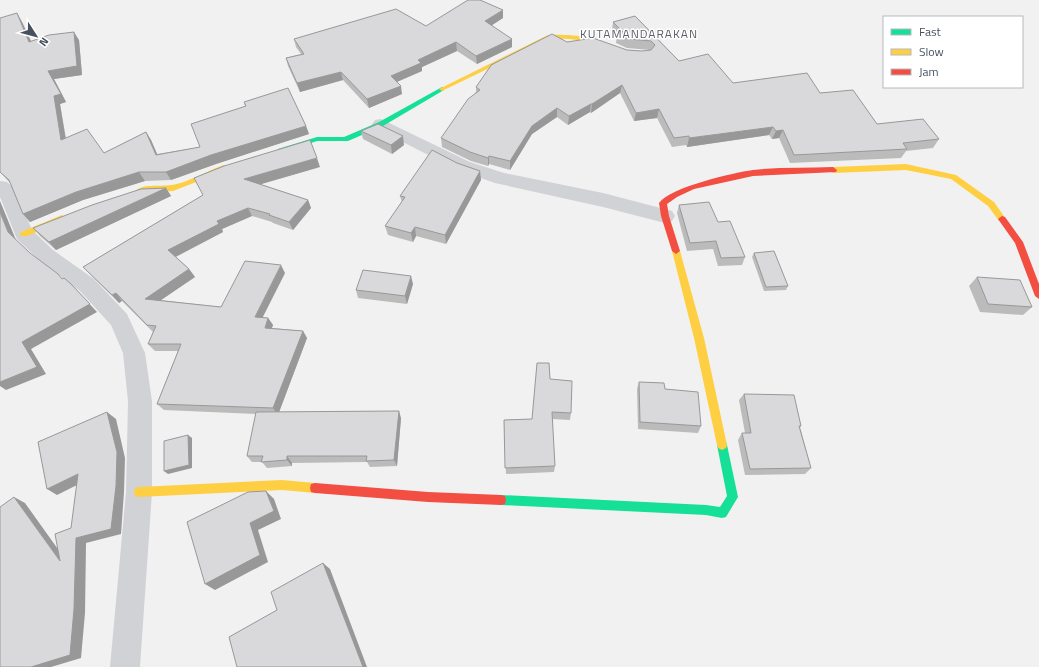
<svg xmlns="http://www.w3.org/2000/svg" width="1039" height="667" viewBox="0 0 1039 667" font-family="'Titillium Web',sans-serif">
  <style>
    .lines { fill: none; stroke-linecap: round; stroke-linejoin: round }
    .street { fill: #d0d2d5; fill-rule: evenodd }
    .fast { fill: #16e098; fill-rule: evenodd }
    .slow { fill: #ffcf43; fill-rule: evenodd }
    .jam { fill: #f24e42; fill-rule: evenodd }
    .wall { fill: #bbbbbc }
    .shaded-wall { fill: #989899 }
    .building { fill: #d9d9db; stroke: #989899 }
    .labels { text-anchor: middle; stroke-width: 3; stroke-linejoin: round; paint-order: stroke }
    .far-quarter-label { font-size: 12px; letter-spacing: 1px; fill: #5c6066; stroke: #fff }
  </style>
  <rect width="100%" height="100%" fill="#f2f1f1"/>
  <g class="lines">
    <!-- street -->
    <path class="street" d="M381,119L470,162L504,173L603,193L672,211L675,216L672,221L665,223L603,207L495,183L458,170L375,128L372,124L375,120Z
      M0,181L7,182L15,189L32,230L53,250L94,279L127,314L145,353L152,401V492L140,667H110L126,492L128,401L123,353L111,325L80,291L39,260L17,239L0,197Z"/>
    <!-- fast -->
    <path class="fast" d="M442,87L444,88V90L383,126L348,141H317L281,153L277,151L278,149L317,137H344L379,122Z
      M722,440L726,442L727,445L738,497L726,517L722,518L706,515L501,505L497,504L496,500L497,496L501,495L706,505L720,507L727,496L717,445L718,442Z"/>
    <!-- slow -->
    <path class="slow" d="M548,35C568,34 601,36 617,50C612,54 603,47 597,45C581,39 565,38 549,39L444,90L442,91L439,89Z
      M906,164L956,175L994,202L1006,219L1005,221H999L988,206L951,179L906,170L833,173L829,170L833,167Z
      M224,165L228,168L227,170L173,191L146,192L138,195L134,192C142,183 159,187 171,185C185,184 209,170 224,165Z
      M62,215L66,218L65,220L27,236H21L20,234L21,232Z
      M676,248L680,251L704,338L727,445L726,448L722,450L718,448L717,445L694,338L672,251Z
      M282,480L315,483L319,484L320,488L319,492L315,493L282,490L139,497L135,496L134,492L135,488L139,487Z"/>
    <!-- jam -->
    <path class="jam" d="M833,167L837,170L836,172L753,176L694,189L677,197L667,204L669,216L680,251L676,254L672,251L661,216L659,203C671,187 732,173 753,170C779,167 807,168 833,167Z
      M1002,216L1005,217L1023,242L1039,284V299L1035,296L1015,243L998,219Z
      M315,483L428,492L501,495L505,496L506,500L505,504L501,505L428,502L315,493L311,492L310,488L311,484Z"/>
  </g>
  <!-- wall -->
  <path class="wall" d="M17,13L22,22L31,41L79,40L82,75L54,79L66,102L60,104L66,138L104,153L146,132L151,140L157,154L200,147L245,106L244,102L306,126L309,134L216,164L171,180L145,181L83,200L30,222L10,183L0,172Z
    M635,16L679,61L733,83L820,93L877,124L939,139L933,148L906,151L901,158L790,163L779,138L772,139L769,135L687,147L686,145L672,147L657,118L634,121L620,93L591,113L590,112L568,125L557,117L532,134L510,170L489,164L488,166L471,161L442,147L441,138L476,92V87L567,42L627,50L642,51L650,50L627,48L616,43L617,35L612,30L613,22Z
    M503,18L492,25L512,47L477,64L457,51L422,67V71L397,82L402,94L369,108L343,80L300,92L288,66L286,58L301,54L296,47L294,39L426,26Z
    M361,131L404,145L392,154L363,139Z
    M457,163L480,171L481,180L446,244L416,236L413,242L388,235L385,226L402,202L400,196Z
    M320,167L260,184L308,200L311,208L293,230L273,223L272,222L252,216L222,229L223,232L176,257L189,269L195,277L160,300L221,307L285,273L263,317L268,318L273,325L272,328L303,331L307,338L279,412L401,418L397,466L370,467L367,462L292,463V466L267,468L262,462H252L247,456L256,414L164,410L157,404L178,351H155L148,344L153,332L122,301L119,303L83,267L203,195Z
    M166,188L171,196L56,250L40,236L33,228Z
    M679,205L718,222L745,257L742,265L718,266L713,249L687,251L677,213Z
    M754,253L788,286L786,290L764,291L752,257Z
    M977,277L1032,307L1023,315L980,312L969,286Z
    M413,284L407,304L358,298L356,290Z
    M550,379L571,413L570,420L552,419L555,466L554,472L506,474L504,420L532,419Z
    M639,382L665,389L701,426L698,433L638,429L637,389Z
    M744,394L801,426L800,427L811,468L805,474L745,475L738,440L742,433H745L739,400Z"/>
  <!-- shaded-wall -->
  <path class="shaded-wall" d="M503,10V18L486,29L485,21Z
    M17,13L22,22L35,50L29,42Z
    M74,32L79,40L82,75L54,79L66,102L60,104L67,148L61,140L54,96L48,71Z
    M512,39V47L477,64L476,56Z
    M456,42L457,51L422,67V71L392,84L391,76L418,60Z
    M341,72L343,80L300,92L297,83Z
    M622,85L620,93L591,113L592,104Z
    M401,86L402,94L369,108L367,99Z
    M591,104L590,112L568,125L569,116Z
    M557,108V117L532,134L510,170V161L532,126Z
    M659,109L657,118L634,121L636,113Z
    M306,126L309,134L216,164L171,180L166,172L211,155Z
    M773,127L769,135L687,147L689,138Z
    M783,130L779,138L772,139L776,131Z
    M146,132L151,140L161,163L156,155Z
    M403,136L404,145L392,154L391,145Z
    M489,156V164L488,166V158Z
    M317,158L320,167L248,188L244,179Z
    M480,171L481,180L446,244L445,235Z
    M139,172L145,181L83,200L30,222L23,214L76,192Z
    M166,188L171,196L56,250L49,242Z
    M308,200L311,208L293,230L289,222Z
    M0,201L16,240L8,232L0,212Z
    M248,208L252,216L222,229L223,232L173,258L168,250L217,221Z
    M415,227L416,236L413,242L411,233Z
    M281,265L285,273L259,324L255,317Z
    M189,269L195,277L151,307L145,299Z
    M411,276L413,284L407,304L405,296Z
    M71,284L97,312L31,349L46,374L6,390L0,386V382L22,342Z
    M116,293L122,301L119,303L112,295Z
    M268,318L273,325L269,335L265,328Z
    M303,331L307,338L278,415L273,408Z
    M399,411L401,418L397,466L394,460Z
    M107,412L116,419L125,458L124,492L121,534L86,543L85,613L81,658L51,667H31L76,538Z
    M188,435L192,438V468L168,474L164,471Z
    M287,456L292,463V466L287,460Z
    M78,474L87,480L57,495L47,489Z
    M266,491L274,499L281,519L258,530L268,562L215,590L205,584L250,523Z
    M14,497L25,503L70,566L60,561Z
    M323,563L330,569L367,667H363Z"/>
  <!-- building -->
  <path class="building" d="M468,0H480L503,10L485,21L512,39L476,56L456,42L418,60L421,63L391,76L401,86L367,99L341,72L297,83L286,58L304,54L294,39L396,9L426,26Z
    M17,13L29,42L49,35L74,32L77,66L48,71L61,94L54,96L61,140L87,129L104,153L146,132L156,155L200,147L191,124L246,106L244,102L288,88L306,126L211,155L166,172H139L76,192L23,214L9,180L0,172V18Z
    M635,16L679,61L708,54L733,83L807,73L820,93L853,90L877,124L923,119L939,139L903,143L907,149L794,155L783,130L776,131L773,127L689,138V136L674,138L659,109L636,113L622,85L592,104H591L569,116L557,108L532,126L510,161L489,156L488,158L470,152L441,138L468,99L480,90L476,87L492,64L491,65L552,34L567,42L593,38L627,50L642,51L651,50L655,45L651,41L629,39L617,34L624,33L613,22Z
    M378,124L403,136L391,145L361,131Z
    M310,140L317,158L244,179L308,200L289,222L269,215L270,214L248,208L217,221L219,224L168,250L189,269L145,299L221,307L245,261L281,265L255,317L268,318L265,328L303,331L273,408L157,404L181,344H148L156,326L147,325L116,293L112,295L83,267L203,195L194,178L224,166Z
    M432,150L457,163L480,171L445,235L415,227L411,233L385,226L405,197L400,196Z
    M166,188L49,242L33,228L92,205L141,189Z
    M709,202L718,222L730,221L745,257L721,258L716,241L690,243L679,205Z
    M0,212L8,232L30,253L58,274L62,279L64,278L71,284L90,304L22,342L37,367L0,382Z
    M774,251L788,286L766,287L754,253Z
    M363,270L411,276L405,296L356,290Z
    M977,277L1020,280L1032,307L988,304Z
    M537,363H549L550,379L572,381L571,413L552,412L555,466L505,468L504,420L532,419Z
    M639,382L664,383L665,389L698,392L701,426L640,422Z
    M744,394L794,395L801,426H799L811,468L750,469L742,433H751Z
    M399,411L394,460L366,461L367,456H287V460L261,462L263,456H247L256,412Z
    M107,412L117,452L116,486L111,529L76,538L74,609L70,655L31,667H0V507L14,497L60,561L55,534L71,528L78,474L47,489L38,442Z
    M188,435L189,465L164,471V441Z
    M266,491L274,511L250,523L260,555L205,584L187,522L248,492Z
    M323,563L363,667H237L229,637L277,610L271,592Z"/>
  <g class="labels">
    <!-- far-quarter labels -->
    <g class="far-quarter-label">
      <text x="639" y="38">KUTAMANDARAKAN</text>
    </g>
  </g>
  <!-- legend -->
  <rect x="883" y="16" width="140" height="72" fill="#ffffff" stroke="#b5b9bf"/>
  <rect x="891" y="29" width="20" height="6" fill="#16e098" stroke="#b5b9bf"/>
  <text x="919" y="36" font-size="12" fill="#465160">Fast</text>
  <rect x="891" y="49" width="20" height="6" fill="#ffcf43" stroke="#b5b9bf"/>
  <text x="919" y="56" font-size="12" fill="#465160">Slow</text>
  <rect x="891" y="69" width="20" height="6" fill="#f24e42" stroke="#b5b9bf"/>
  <text x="919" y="76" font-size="12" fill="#465160">Jam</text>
  <!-- north arrow -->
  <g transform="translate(36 36) rotate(126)" stroke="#ffffff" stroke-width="3" paint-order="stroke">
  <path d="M0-3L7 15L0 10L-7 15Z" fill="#465160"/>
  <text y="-6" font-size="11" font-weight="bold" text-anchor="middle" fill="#465160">N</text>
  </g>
</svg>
